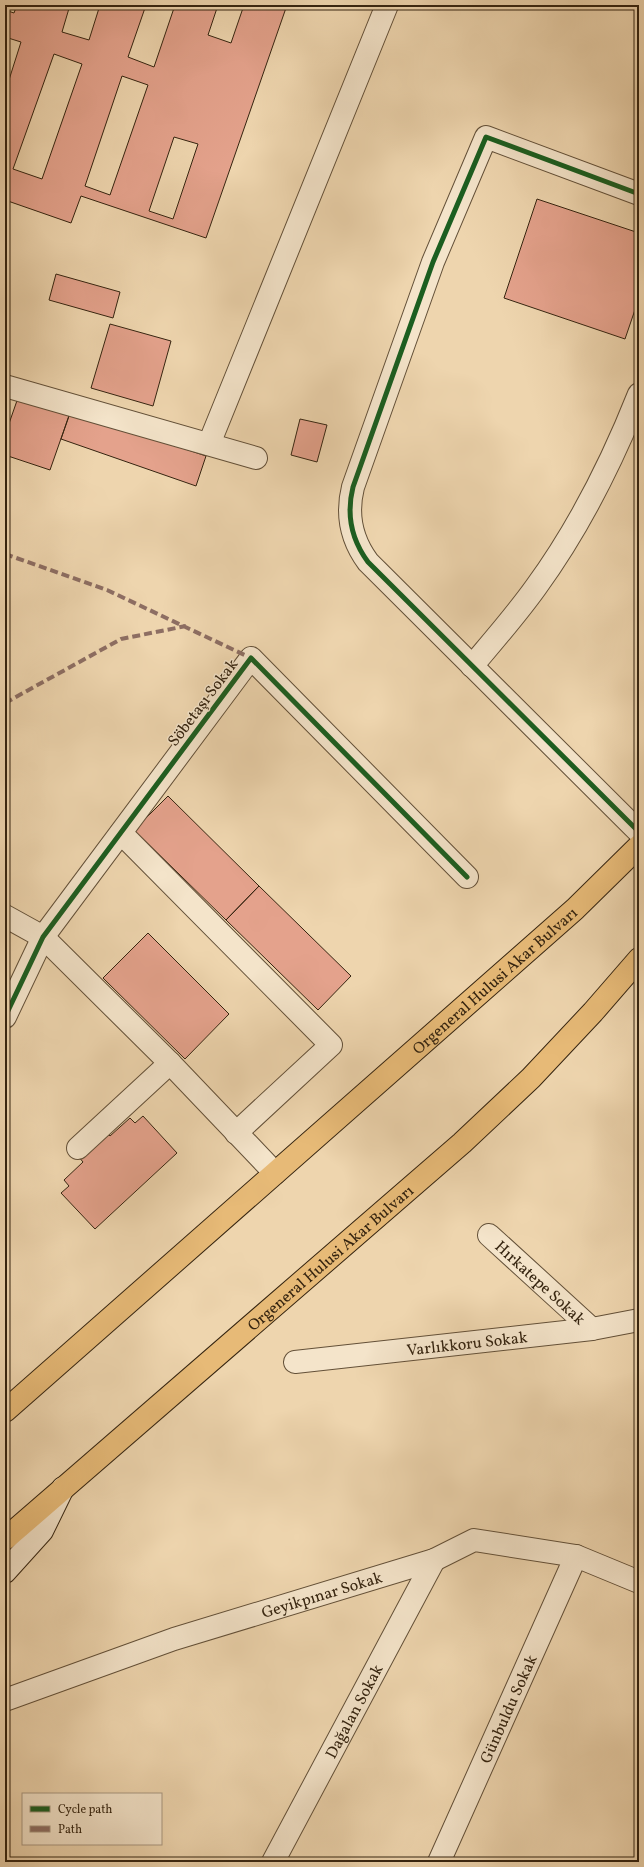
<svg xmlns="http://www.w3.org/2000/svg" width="644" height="1867" viewBox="0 0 644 1867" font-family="Vollkorn,serif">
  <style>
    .building { fill: #e4a28c; stroke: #352410; fill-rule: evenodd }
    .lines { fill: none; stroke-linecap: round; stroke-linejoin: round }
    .street-casing { stroke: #635038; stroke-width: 24 }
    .secondary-casing { stroke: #352410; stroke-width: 24 }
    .primary-casing { stroke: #352410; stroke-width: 24 }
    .street { stroke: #f4e4ca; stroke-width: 22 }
    .secondary { stroke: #f4e4ca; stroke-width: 22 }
    .primary { stroke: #e7ba77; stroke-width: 22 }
    .quiet { stroke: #8d6e63; stroke-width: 4; stroke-dasharray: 8 4; stroke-linecap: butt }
    .cycleway-casing { stroke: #f4e4ca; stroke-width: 8 }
    .cycleway { stroke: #1b5e20; stroke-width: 5 }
    .labels { text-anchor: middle; stroke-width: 3; stroke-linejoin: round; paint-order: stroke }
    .street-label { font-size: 16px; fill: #352410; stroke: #f4e4ca }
  </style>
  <rect width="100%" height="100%" fill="#eed5ae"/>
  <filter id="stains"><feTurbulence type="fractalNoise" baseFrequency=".005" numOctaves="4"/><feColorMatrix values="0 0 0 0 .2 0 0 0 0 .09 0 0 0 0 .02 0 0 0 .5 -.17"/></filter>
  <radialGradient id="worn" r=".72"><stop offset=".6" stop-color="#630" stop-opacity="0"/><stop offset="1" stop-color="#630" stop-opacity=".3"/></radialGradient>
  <!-- building -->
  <path class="building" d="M17,5H70L62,32L89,40L100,5H146L128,57L154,67L175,5H218L208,35L231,43L244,5H287L206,238L81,196L71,223L5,200V82L8,83L21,42L5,37V10L14,13ZM54,54L82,64L42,179L13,169ZM122,76L148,85L110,195L85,186ZM174,137L198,144L173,219L149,211Z
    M537,199L639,233V298L625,339L504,298Z
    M56,274L120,292L113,318L49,300Z
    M110,324L171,341L153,406L91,388Z
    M20,392L71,410L50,470L5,455V435Z
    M71,410L206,456L196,486L61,439Z
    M300,419L327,425L317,462L291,455Z
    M168,796L259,886L226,920L134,830Z
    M259,886L351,976L318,1010L226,920Z
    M148,933L229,1014L185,1059L103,978Z
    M143,1116L177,1153L95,1229L61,1193L69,1186L64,1180L83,1162L78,1156L105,1131L110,1136L130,1118L135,1123Z"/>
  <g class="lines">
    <defs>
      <g id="street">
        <path d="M639,194L486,137L433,262L353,487C346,515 351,539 368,562L639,832"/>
        <path d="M5,386L256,458"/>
        <path d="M209,444L387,5"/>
        <path d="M472,666C494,640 516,615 536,587C579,528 612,462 639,394"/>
        <path d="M121,833L331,1045L236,1133"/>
        <path d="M5,916L43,937L170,1063L275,1173"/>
        <path d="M5,1017L43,937L251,658L467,877"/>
        <path d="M78,1148L170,1063"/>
        <path id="s1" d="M489,1235L592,1329"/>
        <path id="s2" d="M295,1362L592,1329L639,1320"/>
        <path id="s3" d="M5,1700L174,1639L434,1560L474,1540L576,1556L639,1582"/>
        <path id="s4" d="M273,1862L434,1560"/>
        <path id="s5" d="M439,1862L576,1556"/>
      </g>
      <path id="secondary" d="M5,1572L42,1531L63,1488"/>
      <g id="primary">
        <path id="s6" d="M5,1411L516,961L575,909L639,846"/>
        <path id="s7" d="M5,1539L462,1143L531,1078L593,1012L639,959"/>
      </g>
    </defs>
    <!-- street casing -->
    <use href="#street" class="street-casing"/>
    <!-- secondary casing -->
    <use href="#secondary" class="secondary-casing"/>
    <!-- primary casing -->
    <use href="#primary" class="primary-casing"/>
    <!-- street -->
    <use href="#street" class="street"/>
    <!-- secondary -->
    <use href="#secondary" class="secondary"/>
    <!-- primary -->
    <use href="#primary" class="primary"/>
    <!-- quiet -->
    <path class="quiet" d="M5,554L107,590L251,658
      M5,703L121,639L186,626"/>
    <defs>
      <path id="cycleway" d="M639,194L486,137L433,262L353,487C346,515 351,539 368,562L639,832
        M5,1017L43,937L251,658L467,877"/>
    </defs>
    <!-- cycleway casing -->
    <use href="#cycleway" class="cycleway-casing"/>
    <!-- cycleway -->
    <use href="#cycleway" class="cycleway"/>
  </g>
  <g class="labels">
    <!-- street labels -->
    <g class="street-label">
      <text transform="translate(202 702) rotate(-53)" y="6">Söbetaşı Sokak</text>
      <text dy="6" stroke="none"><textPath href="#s6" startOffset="652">Orgeneral Hulusi Akar Bulvarı</textPath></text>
      <text dy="6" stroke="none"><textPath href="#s7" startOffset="430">Orgeneral Hulusi Akar Bulvarı</textPath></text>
      <text dy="6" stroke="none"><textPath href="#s1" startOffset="70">Hırkatepe Sokak</textPath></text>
      <text dy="6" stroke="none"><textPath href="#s2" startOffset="173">Varlıkkoru Sokak</textPath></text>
      <text dy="6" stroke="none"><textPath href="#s3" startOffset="334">Geyikpınar Sokak</textPath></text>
      <text dy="6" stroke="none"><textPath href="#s5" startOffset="168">Günbuldu Sokak</textPath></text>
      <text dy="6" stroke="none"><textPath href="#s4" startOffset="171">Dağalan Sokak</textPath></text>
    </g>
  </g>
  <!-- margin -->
  <rect width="644" height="1867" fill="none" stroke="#eed5ae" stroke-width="20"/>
  <rect x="6" y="6" width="632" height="1855" fill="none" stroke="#352410" stroke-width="2"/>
  <rect x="10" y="10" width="624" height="1847" fill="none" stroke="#352410"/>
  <!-- legend -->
  <rect x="22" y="1793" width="140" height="52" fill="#f4e4ca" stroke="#a89780"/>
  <rect x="30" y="1806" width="20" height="6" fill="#1b5e20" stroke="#a89780"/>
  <text x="58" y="1813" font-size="12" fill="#352410">Cycle path</text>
  <rect x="30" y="1826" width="20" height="6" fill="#8d6e63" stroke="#a89780"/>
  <text x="58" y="1833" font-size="12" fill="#352410">Path</text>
  <rect width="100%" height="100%" filter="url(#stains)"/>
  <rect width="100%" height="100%" fill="url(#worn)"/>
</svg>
